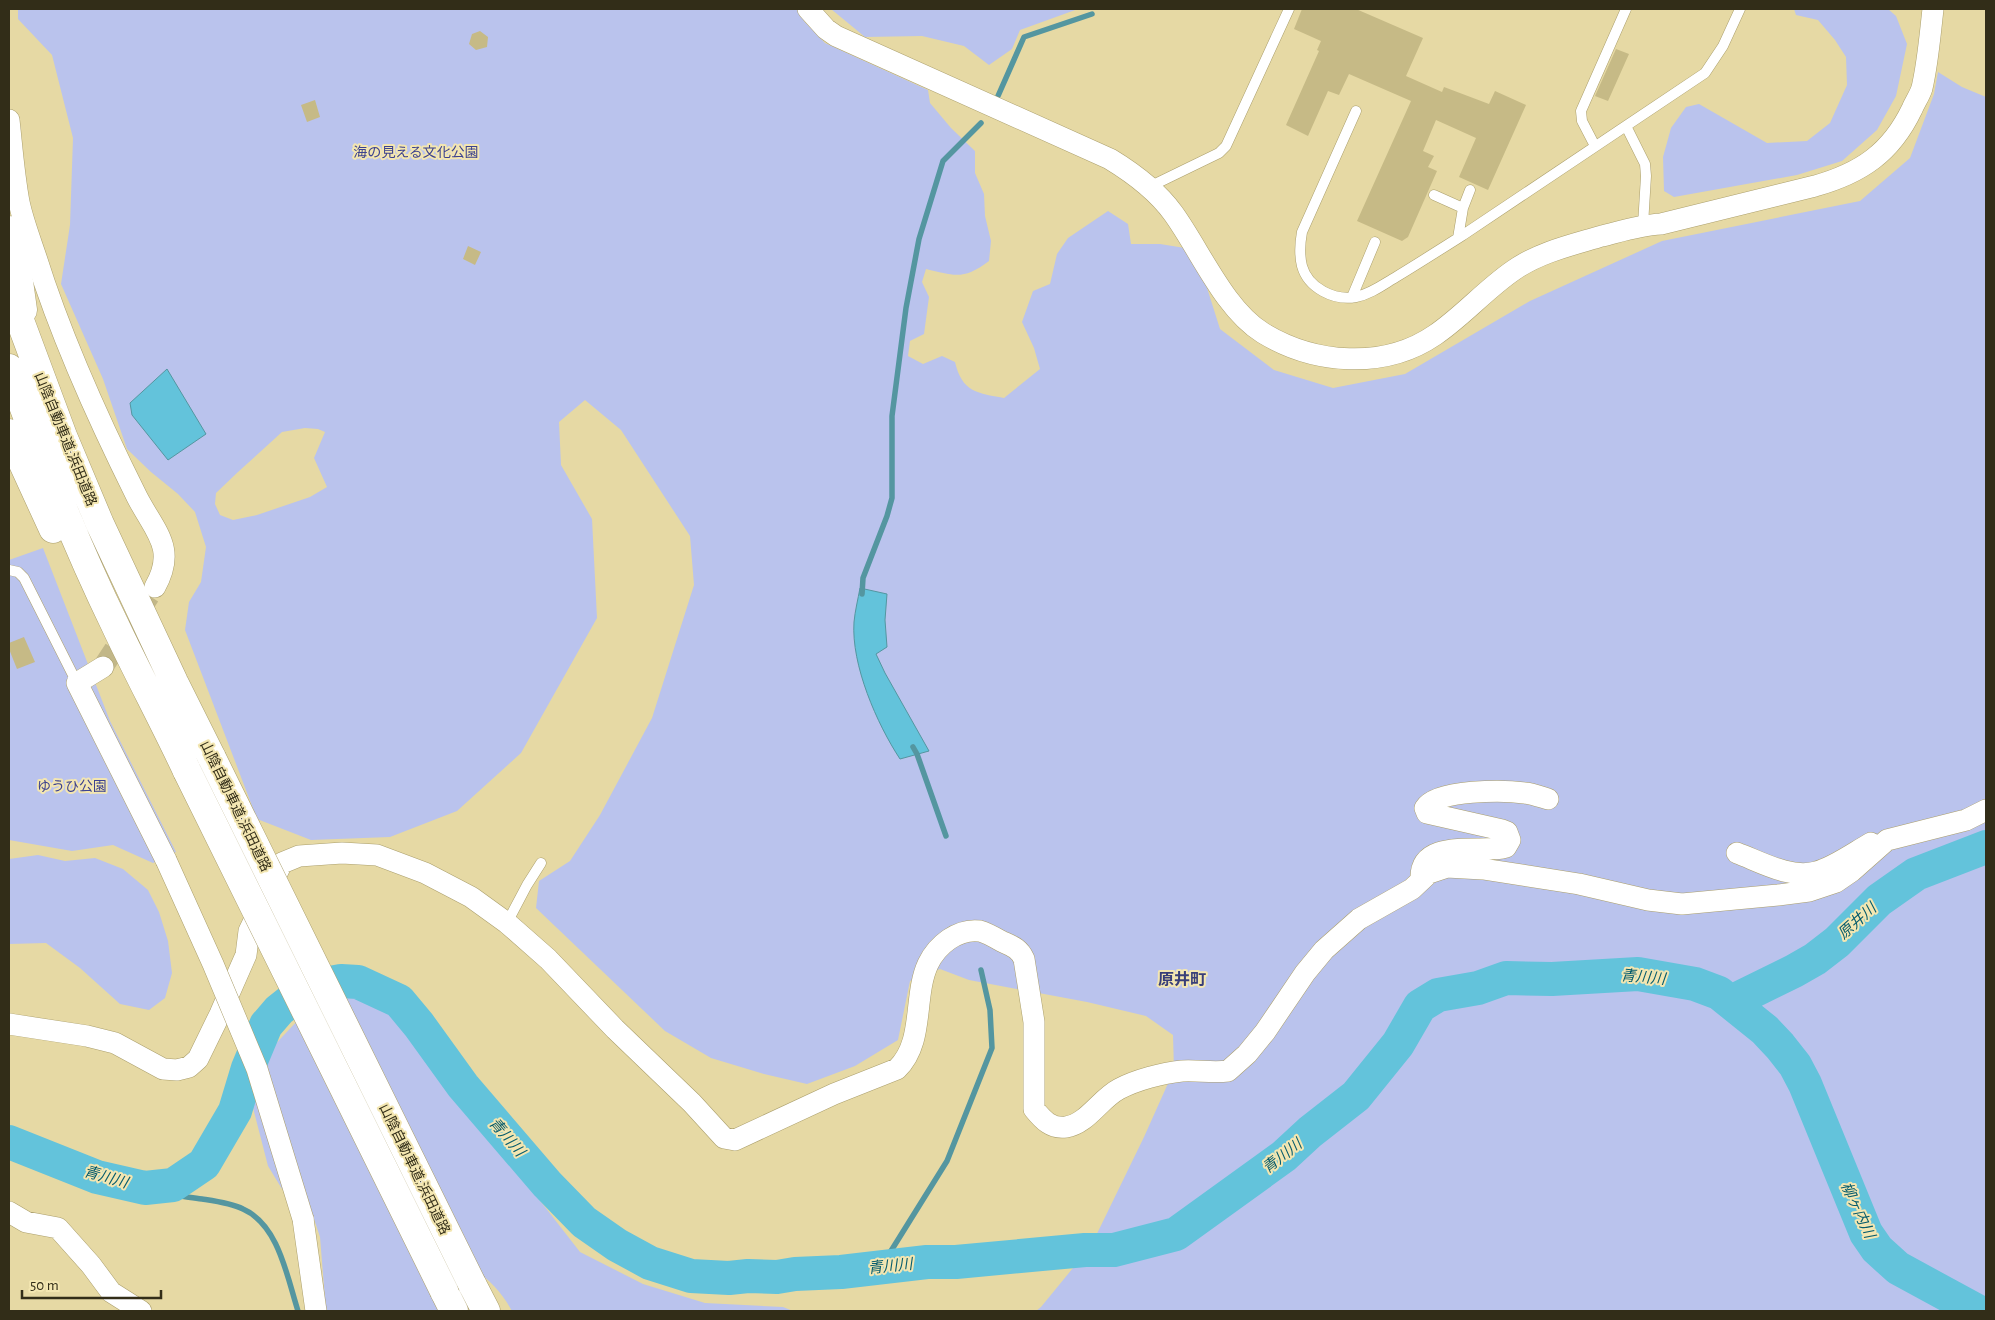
<svg xmlns="http://www.w3.org/2000/svg" width="1995" height="1320" viewBox="0 0 1995 1320" font-family="'Alegreya Sans','Noto Sans JP',sans-serif">
  <style>
    .green { fill: #bac3ed; fill-rule: evenodd }
    .water { fill: #63c3db; stroke: #5496a0 }
    .lines { fill: none; stroke-linecap: round; stroke-linejoin: round }
    .stream { stroke: #5496a0; stroke-width: 5.5 }
    .river { stroke: #63c3db; stroke-width: 34 }
    .building { fill: #c6ba86 }
    .minor-tunnel { stroke: #c2b788; stroke-width: 21; stroke-dasharray: 21 11; stroke-linecap: butt }
    .service-casing { stroke: #ab9f6c; stroke-width: 11 }
    .minor-casing { stroke: #ab9f6c; stroke-width: 22 }
    .motorway-casing { stroke: #ab9f6c; stroke-width: 29 }
    .service { stroke: #fff; stroke-width: 10 }
    .minor { stroke: #fff; stroke-width: 21 }
    .motorway { stroke: #fff; stroke-width: 28 }
    .minor-bridge-casing { stroke: #ab9f6c; stroke-width: 22; stroke-linecap: butt }
    .motorway-bridge-casing { stroke: #ab9f6c; stroke-width: 29; stroke-linecap: butt }
    .minor-bridge { stroke: #fff; stroke-width: 21 }
    .motorway-bridge { stroke: #fff; stroke-width: 28 }
    .labels { text-anchor: middle; stroke-width: 4; stroke-linejoin: round; paint-order: stroke }
    .park-label { font-size: 14px; fill: #3c428f; stroke: #f3e6b1 }
    .street-label { font-size: 14px; fill: #322d18; stroke: #f3e6b1 }
    .water-label { font-size: 15px; font-style: italic; fill: #075c6d; stroke: #f3e6b1 }
    .quarter-label { font-size: 16px; font-weight: bold; fill: #383e79; stroke: #f3e6b1 }
  </style>
  <rect width="100%" height="100%" fill="#e6d9a4"/>
  <!-- green -->
  <path class="green" d="M18,9H799L804,21L825,43L928,90L930,103L951,128L975,151V173L984,194L985,216L991,241L989,261C964,280 955,276 926,269L922,282L929,297L924,334L910,341L908,356L923,364L942,356L955,362C962,392 977,393 1004,398L1040,369L1034,348L1022,322L1033,291L1050,284L1057,254L1068,238L1108,211L1128,224L1131,244H1160L1185,248L1202,272L1220,329L1274,370L1333,388L1405,374L1530,301L1662,241L1860,201L1910,158L1934,94L1938,72L1962,87L1986,97V1311H1036L1041,1307L1091,1246L1144,1137L1174,1070L1173,1035L1146,1016L1087,1002L969,980L940,969L910,981L898,1040L855,1066L807,1084L764,1074L711,1058L665,1031L536,908L539,881L570,861L600,815L652,718L694,585L690,536L621,430L585,400L559,422L561,465L592,519L597,618L521,753L457,811L390,837L311,840L257,819L185,630L189,602L201,582L206,547L195,512L178,494L151,472L127,449L103,379L61,284L70,225L73,138L52,55L18,19ZM305,428L318,429L325,432L314,458L327,487L310,497L257,515L233,520L220,515L215,504L216,493L238,472L282,432Z
    M831,9H1078L1020,30L1012,49L989,65L964,46L922,36L865,37Z
    M1794,9H1888L1896,16L1907,44L1896,96L1877,130L1842,161L1797,175L1674,197L1664,191L1663,157L1671,128L1686,107L1699,104L1767,143L1807,141L1830,123L1847,85L1846,57L1835,40L1818,20L1796,15Z
    M43,548L110,721L176,852L153,863L113,845L72,851L9,840V560Z
    M38,855L65,861L95,858L123,869L148,890L159,912L168,941L172,973L165,998L149,1010L120,1004L80,968L46,943L9,944V859Z
    M342,992L371,998L392,1006L415,1040L580,1252L643,1284L705,1303L783,1307L793,1311H512C499,1287 474,1260 444,1264L435,1285L438,1311H326L320,1237L309,1204L282,1189L268,1166L252,1104L266,1054L317,1000Z"/>
  <!-- water -->
  <path class="water" d="M167,369L206,434L168,460L132,415L130,403Z
    M860,588L887,594L885,620L887,647L876,654L885,673L929,751L900,759C877,724 851,665 854,622C855,611 858,599 860,588Z"/>
  <g class="lines">
    <!-- stream -->
    <path class="stream" d="M998,96L1024,37L1092,14
      M862,594L863,578L887,516L892,498V416L906,308L919,239L943,161L981,123
      M913,747L917,754L946,836
      M145,1188C164,1195 182,1196 202,1199C215,1201 231,1203 243,1209C279,1225 287,1277 298,1311
      M881,1267L947,1161L992,1048L990,1010L981,970"/>
    <!-- river -->
    <path class="river" d="M1731,1002L1794,971L1815,959L1837,942L1879,900L1916,874L1986,847
      M9,1142L97,1177L145,1188L173,1185L204,1164L235,1111L248,1068L266,1025L279,1010L308,987L341,981L358,982L399,1001L419,1025L463,1086L547,1184L584,1222L617,1245L650,1263L691,1276L729,1278L748,1276L777,1277L795,1274L841,1272L927,1262H956L1085,1250H1114L1176,1234L1284,1156L1310,1132L1356,1096L1398,1044L1420,1006L1438,995L1478,988L1506,978L1552,979L1638,974L1695,984L1719,993L1765,1030L1780,1046L1795,1065L1805,1084L1866,1233L1877,1249L1898,1268L1977,1311"/>
  </g>
  <!-- building -->
  <path class="building" d="M1302,9H1356L1423,38L1406,76L1442,92L1444,87L1489,104L1495,91L1526,105L1488,190L1459,177L1476,138L1436,120L1423,151L1434,156L1428,167L1437,171L1408,237L1402,241L1357,221L1411,101L1349,74L1339,95L1328,91L1308,136L1286,125L1319,51L1317,50L1321,41L1294,29Z
    M480,31L488,37L487,47L476,50L469,44L472,34Z
    M1616,49L1629,54L1608,101L1595,96Z
    M315,100L320,117L307,122L301,105Z
    M468,246L481,252L475,265L463,259Z
    M24,637L35,662L17,669L9,649V643Z"/>
  <g class="lines">
    <!-- minor-tunnel -->
    <path class="minor-tunnel" d="M103,667L155,587"/>
    <defs>
      <path id="service" d="M1356,111L1302,232C1300,243 1299,254 1302,266C1308,288 1334,301 1356,297C1371,294 1384,284 1396,277C1419,263 1441,249 1463,235C1544,181 1625,127 1705,73L1723,46L1740,9
        M1626,126L1645,164L1646,176L1643,225
        M1595,146L1582,121L1581,111L1626,9
        M1149,187L1219,153L1226,146L1289,9
        M1434,195L1463,208
        M1458,238L1463,208L1470,190
        M1352,297L1375,242
        M9,570L18,572L24,578L77,683
        M507,923L527,885L541,863"/>
      <path id="minor" d="M808,9L826,29L836,36L1110,159C1133,173 1157,191 1173,213C1200,250 1224,309 1263,333C1314,364 1384,370 1435,335C1463,316 1486,289 1514,270C1540,252 1572,245 1602,236C1622,231 1640,225 1661,224L1815,186C1861,173 1891,153 1912,109C1915,102 1920,95 1922,88C1928,62 1930,35 1933,9
        M9,120C12,147 14,175 19,202C23,221 30,239 36,257C62,340 98,419 137,497C155,532 177,548 155,587
        M103,667L77,683L166,860
        M1737,853C1761,862 1790,879 1816,872C1833,868 1855,852 1871,843
        M1421,880C1419,839 1475,852 1502,848L1506,847L1510,840L1507,832L1502,830L1427,813L1425,808C1437,789 1505,790 1525,793C1533,794 1541,797 1548,799
        M9,1024L87,1036L115,1043L163,1069L177,1070L189,1067L198,1059L220,1014L246,955L249,931L282,863L299,856L342,853L377,855L425,873L471,897L507,923L548,959L615,1029L692,1103L724,1138L735,1140L834,1094L897,1069C925,1042 913,996 928,964C937,945 958,928 980,931C987,933 994,937 1001,941C1012,946 1019,948 1024,959L1034,1022V1109C1043,1120 1051,1129 1066,1127C1087,1124 1100,1099 1119,1089C1136,1080 1162,1073 1182,1071C1197,1070 1213,1073 1228,1071L1247,1054L1265,1032L1305,973L1324,950L1359,919L1412,889L1429,873L1447,867L1483,869L1579,884L1648,900L1682,904L1778,895L1809,891L1836,882L1852,871L1887,840L1966,820L1986,810
        M9,1212L26,1222L58,1228L91,1265L111,1292L141,1311
        M303,1219L316,1311"/>
      <path id="motorway" d="M9,230L16,260L23,310
        M9,291L63,436L100,524L174,682L212,758
        M9,368C41,455 74,541 115,625C138,674 164,722 187,771
        M9,433L53,529
        M472,1284L486,1311
        M444,1291L454,1311"/>
    </defs>
    <!-- service casing -->
    <use href="#service" class="service-casing"/>
    <!-- minor casing -->
    <use href="#minor" class="minor-casing"/>
    <!-- motorway casing -->
    <use href="#motorway" class="motorway-casing"/>
    <!-- service -->
    <use href="#service" class="service"/>
    <!-- minor -->
    <use href="#minor" class="minor"/>
    <!-- motorway -->
    <use href="#motorway" class="motorway"/>
    <defs>
      <path id="minor-bridge" d="M166,860L213,964L257,1069L303,1219"/>
      <path id="motorway-bridge" d="M212,758L472,1284
        M187,771L444,1291"/>
    </defs>
    <!-- minor-bridge casing -->
    <use href="#minor-bridge" class="minor-bridge-casing"/>
    <!-- motorway-bridge casing -->
    <use href="#motorway-bridge" class="motorway-bridge-casing"/>
    <!-- minor-bridge -->
    <use href="#minor-bridge" class="minor-bridge"/>
    <!-- motorway-bridge -->
    <use href="#motorway-bridge" class="motorway-bridge"/>
  </g>
  <g class="labels">
    <!-- park labels -->
    <g class="park-label">
      <text x="416" y="157">海の見える文化公園</text>
      <text x="72" y="791">ゆうひ公園</text>
    </g>
    <!-- street labels -->
    <g class="street-label">
      <text transform="translate(66 439) rotate(68)" y="5">山陰自動車道;浜田道路</text>
      <text transform="translate(236 806) rotate(64)" y="5">山陰自動車道;浜田道路</text>
      <text transform="translate(415 1169) rotate(64)" y="5">山陰自動車道;浜田道路</text>
    </g>
    <!-- water labels -->
    <g class="water-label">
      <text transform="translate(1857 921) rotate(-42)" y="5">原井川</text>
      <text transform="translate(1643 977) rotate(5)" y="5">青川川</text>
      <text transform="translate(507 1137) rotate(49)" y="5">青川川</text>
      <text transform="translate(1282 1156) rotate(-38)" y="5">青川川</text>
      <text transform="translate(106 1177) rotate(16)" y="5">青川川</text>
      <text transform="translate(1858 1210) rotate(65)" y="5">柳ヶ内川</text>
      <text transform="translate(890 1266) rotate(-6)" y="5">青川川</text>
    </g>
    <!-- quarter labels -->
    <g class="quarter-label">
      <text x="1182" y="985">原井町</text>
    </g>
  </g>
  <!-- border -->
  <rect width="1995" height="1320" fill="none" stroke="#322d18" stroke-width="20"/>
  <!-- scale -->
  <path d="M22 1290v8h139v-8" fill="none" stroke="#322d18" stroke-width="2.5"/>
  <text x="30" y="1290" font-size="15" fill="#322d18" stroke="#f3e6b1" stroke-width="4" paint-order="stroke">50 m</text>
</svg>
